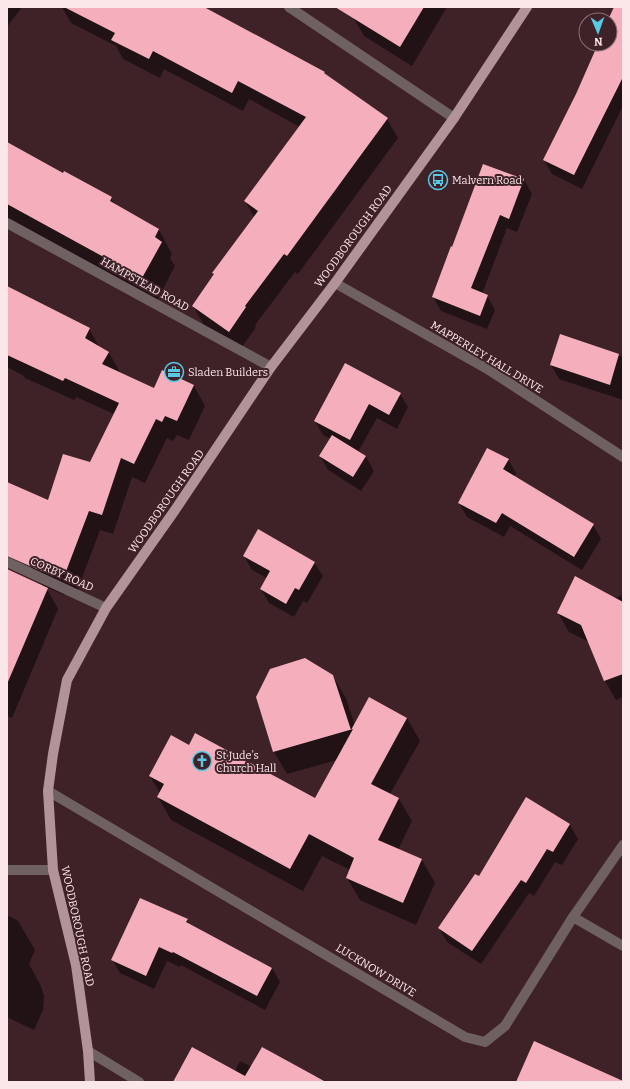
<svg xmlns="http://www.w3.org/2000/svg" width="630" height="1089" viewBox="0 0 630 1089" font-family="Bitter,serif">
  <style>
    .shadow { fill: #0007 }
    .building { fill: #f5afbc }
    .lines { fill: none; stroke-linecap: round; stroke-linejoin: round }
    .minor { stroke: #6f6062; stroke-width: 10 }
    .major { stroke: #b29398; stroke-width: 10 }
    .labels { text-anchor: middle; stroke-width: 4; stroke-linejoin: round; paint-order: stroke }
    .poi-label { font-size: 11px; fill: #fbe7ea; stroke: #3f2228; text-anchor: start }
    .street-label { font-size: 11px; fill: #fbe7ea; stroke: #3f2228 }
  </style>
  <rect width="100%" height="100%" fill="#3f2228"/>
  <!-- shadow -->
  <path class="shadow" d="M7,7H22L7,27Z
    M62,7H202L324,72L326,75L387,119L398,138L298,274L295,272L255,325L256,327L240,350L204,325L193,306L214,275L213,273L254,217L245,201L300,127L249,99L243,111L164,69L160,78L123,59L116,46L71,23Z
    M358,7H447L412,66L364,36L353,17Z
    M616,7H623V106L582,189L552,174L544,160L577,95L599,44H610V20Z
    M7,144L63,174L111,198L116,205L159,230L172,254L170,258L175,266L156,302L7,220Z
    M524,180L532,194L517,232L507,228L482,294L487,296L495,310L487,329L441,311L433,297L452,248Z
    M7,287L89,329L100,348L109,353L120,372L154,389L162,371L194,386L205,406L189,440L177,435L173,441L167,438L145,483L132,477L113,534L100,530L76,594L66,590L64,595L46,587L58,609L12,718L7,716V597L44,587L31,566L7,551V482L49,501L90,464L114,414L76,397L74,400L25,378L24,376L7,367Z
    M560,335L623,357V400L559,379L551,365Z
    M400,394L408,407L397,429L377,418L358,452L366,457L374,471L361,491L328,470L320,456L331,439L323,435L315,421Z
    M508,459L516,473L514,477L593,525L601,539L582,570L510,526L504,537L467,517L459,503Z
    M244,556L314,562L323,576L307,603L303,601L294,617L269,603L261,589L267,578L252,570Z
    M623,595V697L616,700L605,681L589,642L569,632L558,613L615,598Z
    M332,675L346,698L355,726L407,718L420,741L390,794L399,799L412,821L398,850L422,860L435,883L416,925L360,900L347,878L350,870L322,856L303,891L171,820L158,797L160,793L150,776L189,746L315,799L337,760L287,774L274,752L257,697Z
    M527,799L570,825L578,839L562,865L555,862L534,896L529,893L481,964L447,942L439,928L479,877Z
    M7,915L18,921L35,950L29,964L41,986L44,996L43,1010L34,1030L7,1017Z
    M187,920L190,925L272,968L280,982L265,1010L181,965L180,967L167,961L154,989L120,973L112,959Z
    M240,1061L252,1067L315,1077L316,1076L327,1082H174L235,1071Z"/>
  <!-- building -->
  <path class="building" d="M64,7H204L325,72L324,73L388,118L287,256L284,254L245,306L246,307L229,332L192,306L214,274L212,273L258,211L244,201L306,117L238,81L232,93L153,51L149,59L111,40L115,33Z
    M335,7H424L400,47Z
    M614,7H623V77L574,175L543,160L576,94L598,44H610V20H608Z
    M7,142L63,173L64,171L112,197L110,201L159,229L155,237L162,242L142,278L7,204Z
    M483,164L524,179L509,219L500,215L471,288L488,295L480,316L432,297L451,246L452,247Z
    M7,286L90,328L85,338L109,352L102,364L154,388L162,370L194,385L177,421L165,416L162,422L156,419L134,464L121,458L102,515L89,511L65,574L55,571L53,576L7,556V482L48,500L63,454L90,462L119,403L65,378L63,381L7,355Z
    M560,334L619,354L610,385L550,365Z
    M345,363L401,393L389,415L369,404L350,440L314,421Z
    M332,435L366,456L353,477L319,456Z
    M487,448L509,459L503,469L594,524L574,557L502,513L496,523L458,503Z
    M258,529L315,562L299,590L295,588L286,604L260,589L270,571L243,556Z
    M7,569L48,588L7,684Z
    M575,576L623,602V674L604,681L581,625L557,613Z
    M305,658L333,675L351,730L369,697L407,718L371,784L399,798L378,840L422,859L403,903L346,878L354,858L309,834L290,869L157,797L164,784L149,776L171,735L189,745L195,733L315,798L353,729L273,752L256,697L270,669Z
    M526,797L570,824L553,852L547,849L526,883L521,880L472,951L438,928L475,874L479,876Z
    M140,898L188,919L186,922L272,968L257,996L173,952L172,953L159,947L146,976L111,960Z
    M534,1041L623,1081V1082H516Z
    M192,1047L245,1076L262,1047L326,1082H173Z"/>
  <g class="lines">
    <!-- minor -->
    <path class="minor" d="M289,7L454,118
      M7,223L271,367
      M335,283L489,370L623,457
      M7,562L106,608
      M48,791L465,1037L485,1042L505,1026L573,917L623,845
      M7,870H53
      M573,917L623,946
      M88,1051L139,1082"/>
    <!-- major -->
    <path class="major" d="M90,1082L88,1051L76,965L53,870L48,791L53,754L67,680L106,608L175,510L271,367L335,283L454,118L527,7"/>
  </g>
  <!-- icons -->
  <defs>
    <symbol id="bus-ring" viewBox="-11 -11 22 22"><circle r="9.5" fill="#3f2228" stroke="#59c8e4" stroke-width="1.5"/><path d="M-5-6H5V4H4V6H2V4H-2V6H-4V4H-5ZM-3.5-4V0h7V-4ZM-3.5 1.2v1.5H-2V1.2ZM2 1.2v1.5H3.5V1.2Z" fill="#59c8e4"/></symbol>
    <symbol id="office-ring" viewBox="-11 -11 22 22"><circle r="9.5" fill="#3f2228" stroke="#59c8e4" stroke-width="1.5"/><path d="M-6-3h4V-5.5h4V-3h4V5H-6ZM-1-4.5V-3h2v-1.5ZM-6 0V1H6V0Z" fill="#59c8e4"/></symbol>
    <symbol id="church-ring" viewBox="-11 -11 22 22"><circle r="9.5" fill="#3f2228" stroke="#59c8e4" stroke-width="1.5"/><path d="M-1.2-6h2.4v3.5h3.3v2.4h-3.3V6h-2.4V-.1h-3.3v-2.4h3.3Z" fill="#59c8e4"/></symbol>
  </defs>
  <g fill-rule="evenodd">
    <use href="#bus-ring" x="427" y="169" width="22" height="22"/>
    <use href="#office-ring" x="163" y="361" width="22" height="22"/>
    <use href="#church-ring" x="191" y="750" width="22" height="22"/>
  </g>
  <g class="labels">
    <!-- poi labels -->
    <g class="poi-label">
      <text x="452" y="184">Malvern Road</text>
      <text x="188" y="376">Sladen Builders</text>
      <text x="216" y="759">St Jude's<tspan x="216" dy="13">Church Hall</tspan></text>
    </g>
    <!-- street labels -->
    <g class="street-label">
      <text transform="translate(353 236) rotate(-54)" y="4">WOODBOROUGH ROAD</text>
      <text transform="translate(145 284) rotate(29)" y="4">HAMPSTEAD ROAD</text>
      <text transform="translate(487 357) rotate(31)" y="4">MAPPERLEY HALL DRIVE</text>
      <text transform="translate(166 501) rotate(-55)" y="4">WOODBOROUGH ROAD</text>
      <text transform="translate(62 574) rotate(24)" y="4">CORBY ROAD</text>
      <text transform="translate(78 926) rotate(78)" y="4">WOODBOROUGH ROAD</text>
      <text transform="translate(376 970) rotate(31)" y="4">LUCKNOW DRIVE</text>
    </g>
  </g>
  <!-- border -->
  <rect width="630" height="1089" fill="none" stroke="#fbe7ea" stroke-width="16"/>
  <!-- north arrow -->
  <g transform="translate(598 32) rotate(178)"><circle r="19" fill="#3f2228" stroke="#8a7176"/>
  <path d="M0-3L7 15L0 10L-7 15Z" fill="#59c8e4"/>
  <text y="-6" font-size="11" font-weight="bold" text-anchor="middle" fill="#fbe7ea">N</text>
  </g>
</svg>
